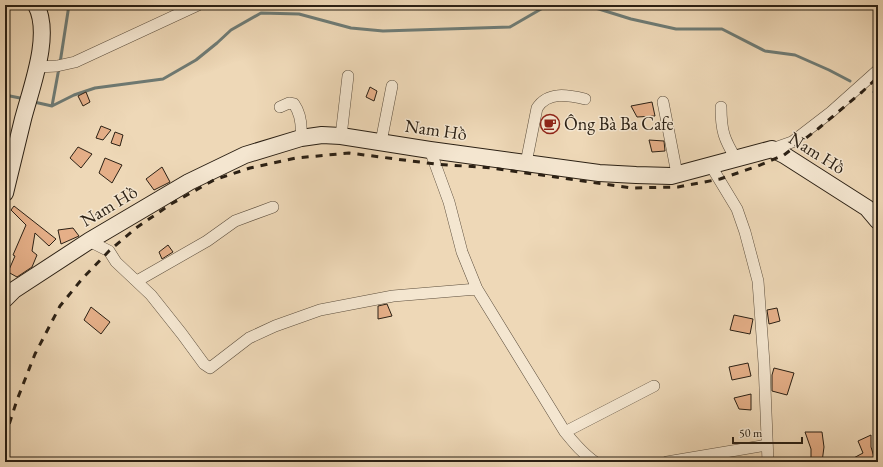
<svg xmlns="http://www.w3.org/2000/svg" width="883" height="467" viewBox="0 0 883 467" font-family="'EB Garamond',serif">
  <style>
    .lines { fill: none; stroke-linecap: round; stroke-linejoin: round }
    .stream { stroke: #6e7b75; stroke-width: 3 }
    .building { fill: #e5af88; stroke: #2b2014 }
    .street-casing { stroke: #5c4e3d; stroke-width: 12 }
    .secondary-casing { stroke: #2b2014; stroke-width: 18 }
    .street { stroke: #f4e6d0; stroke-width: 11 }
    .secondary { stroke: #f4e6d0; stroke-width: 16 }
    .rail { stroke: #2b2014; stroke-width: 3; stroke-dasharray: 7 7; stroke-linecap: butt }
    .labels { text-anchor: middle; stroke-width: 3; stroke-linejoin: round; paint-order: stroke }
    .poi-label { font-size: 18px; fill: #2b2014; stroke: #f4e6d0; text-anchor: start }
    .street-label { font-size: 18px; fill: #2b2014; stroke: #f4e6d0 }
  </style>
  <rect width="100%" height="100%" fill="#eed8b7"/>
  <filter id="stains"><feTurbulence type="fractalNoise" baseFrequency=".005" numOctaves="4"/><feColorMatrix values="0 0 0 0 .2 0 0 0 0 .09 0 0 0 0 .02 0 0 0 .5 -.17"/></filter>
  <radialGradient id="worn" r=".72"><stop offset=".6" stop-color="#630" stop-opacity="0"/><stop offset="1" stop-color="#630" stop-opacity=".3"/></radialGradient>
  <g class="lines">
    <!-- stream -->
    <path class="stream" d="M586,5L631,19L676,29H722L765,51L795,55L829,70L850,81
      M60,63L69,5
      M874,92L878,94
      M5,96H10L25,99
      M34,102L52,106L74,95L95,88L163,79L196,60L217,43L231,30L261,13L299,14L351,28L383,31L510,27L548,5H565
      M52,106L59,68"/>
  </g>
  <!-- building -->
  <path class="building" d="M370,87L377,91L374,101L366,97Z
    M86,92L90,102L83,106L78,96Z
    M652,102L655,116L637,117L631,106Z
    M101,126L111,130L103,140L96,138Z
    M115,132L123,135L120,146L111,143Z
    M649,140L664,141L665,151L652,152Z
    M78,147L92,154L81,168L70,158Z
    M105,158L122,165L112,183L99,173Z
    M162,167L170,182L154,190L146,179Z
    M14,206L56,239L49,246L35,233L32,251L37,255L32,267L17,277L8,272L15,256L13,255L26,225L11,210Z
    M73,228L79,236L61,244L58,230Z
    M168,245L173,252L162,259L159,252Z
    M387,304L392,316L378,319V306Z
    M91,307L110,322L101,334L84,320Z
    M777,308L780,321L769,324L767,310Z
    M734,315L753,319L750,334L730,330Z
    M748,363L751,376L732,380L729,367Z
    M774,368L794,373L787,395L772,391V375Z
    M751,394V410L739,409L734,398Z
    M805,432H822L824,447L822,462H811V449Z
    M871,435V447L874,457L855,462H849L848,461L863,453L858,441Z"/>
  <g class="lines">
    <defs>
      <path id="street" d="M38,67L57,66L75,62L198,5
        M663,102L677,174
        M280,107L289,103L294,104C301,114 302,126 301,138
        M721,107C721,131 724,139 736,159
        M341,136L348,76
        M381,142L392,86
        M772,149L792,142L831,112L878,70
        M430,150L449,202L462,252L477,289L565,432C574,443 583,454 595,462
        M526,163L537,108C548,91 568,95 585,99
        M711,166L737,209L745,232L758,281L764,363L768,462
        M89,241L109,251L116,262L151,295L182,334L204,364L210,368L249,338L275,326L320,310L393,296L477,289
        M137,281L207,241L235,221L273,207
        M565,432L654,386
        M667,462L767,445"/>
      <path id="secondary" d="M5,193C11,168 17,143 23,119C31,88 52,35 36,5
        M5,299L14,290L89,241L189,182L245,155L301,138L322,135L341,136L430,150L599,173L636,175L671,176L772,149L784,155L867,208L878,221"/>
    </defs>
    <!-- street casing -->
    <use href="#street" class="street-casing"/>
    <!-- secondary casing -->
    <use href="#secondary" class="secondary-casing"/>
    <!-- street -->
    <use href="#street" class="street"/>
    <!-- secondary -->
    <use href="#secondary" class="secondary"/>
    <!-- rail -->
    <path class="rail" d="M5,437L17,400L35,354L60,306L82,279L109,251L136,228L171,204L214,180L250,168L296,158L349,153L435,164L492,168L631,188L678,187L720,179L758,166L784,155L819,128L862,92L878,77"/>
  </g>
  <!-- icons -->
  <defs>
    <symbol id="cafe-ring" viewBox="-11 -11 22 22"><circle r="9.5" fill="#f4e6d0" stroke="#8f2418" stroke-width="1.5"/><path d="M-5.5-4.5H6V0H3Q3 3.5 0 3.5H-2.5Q-5.5 3.5-5.5 0ZM3-3.2v2h1.7v-2ZM-6 4.5H4V6H-6Z" fill="#8f2418"/></symbol>
  </defs>
  <g fill-rule="evenodd">
    <use href="#cafe-ring" x="539" y="113" width="22" height="22"/>
  </g>
  <g class="labels">
    <!-- poi labels -->
    <g class="poi-label">
      <text x="564" y="130">Ông Bà Ba Cafe</text>
    </g>
    <!-- street labels -->
    <g class="street-label">
      <text transform="translate(436 130) rotate(8)" y="6">Nam Hồ</text>
      <text transform="translate(817 153) rotate(32)" y="6">Nam Hồ</text>
      <text transform="translate(109 206) rotate(-31)" y="6">Nam Hồ</text>
    </g>
  </g>
  <!-- margin -->
  <rect width="883" height="467" fill="none" stroke="#eed8b7" stroke-width="20"/>
  <rect x="6" y="6" width="871" height="455" fill="none" stroke="#2b2014" stroke-width="2"/>
  <rect x="10" y="10" width="863" height="447" fill="none" stroke="#2b2014"/>
  <!-- scale -->
  <path d="M733 437v6h69v-6" fill="none" stroke="#2b2014" stroke-width="2"/>
  <text x="739" y="437" font-size="12" fill="#2b2014" stroke="#f4e6d0" stroke-width="3" paint-order="stroke">50 m</text>
  <rect width="100%" height="100%" filter="url(#stains)"/>
  <rect width="100%" height="100%" fill="url(#worn)"/>
</svg>
